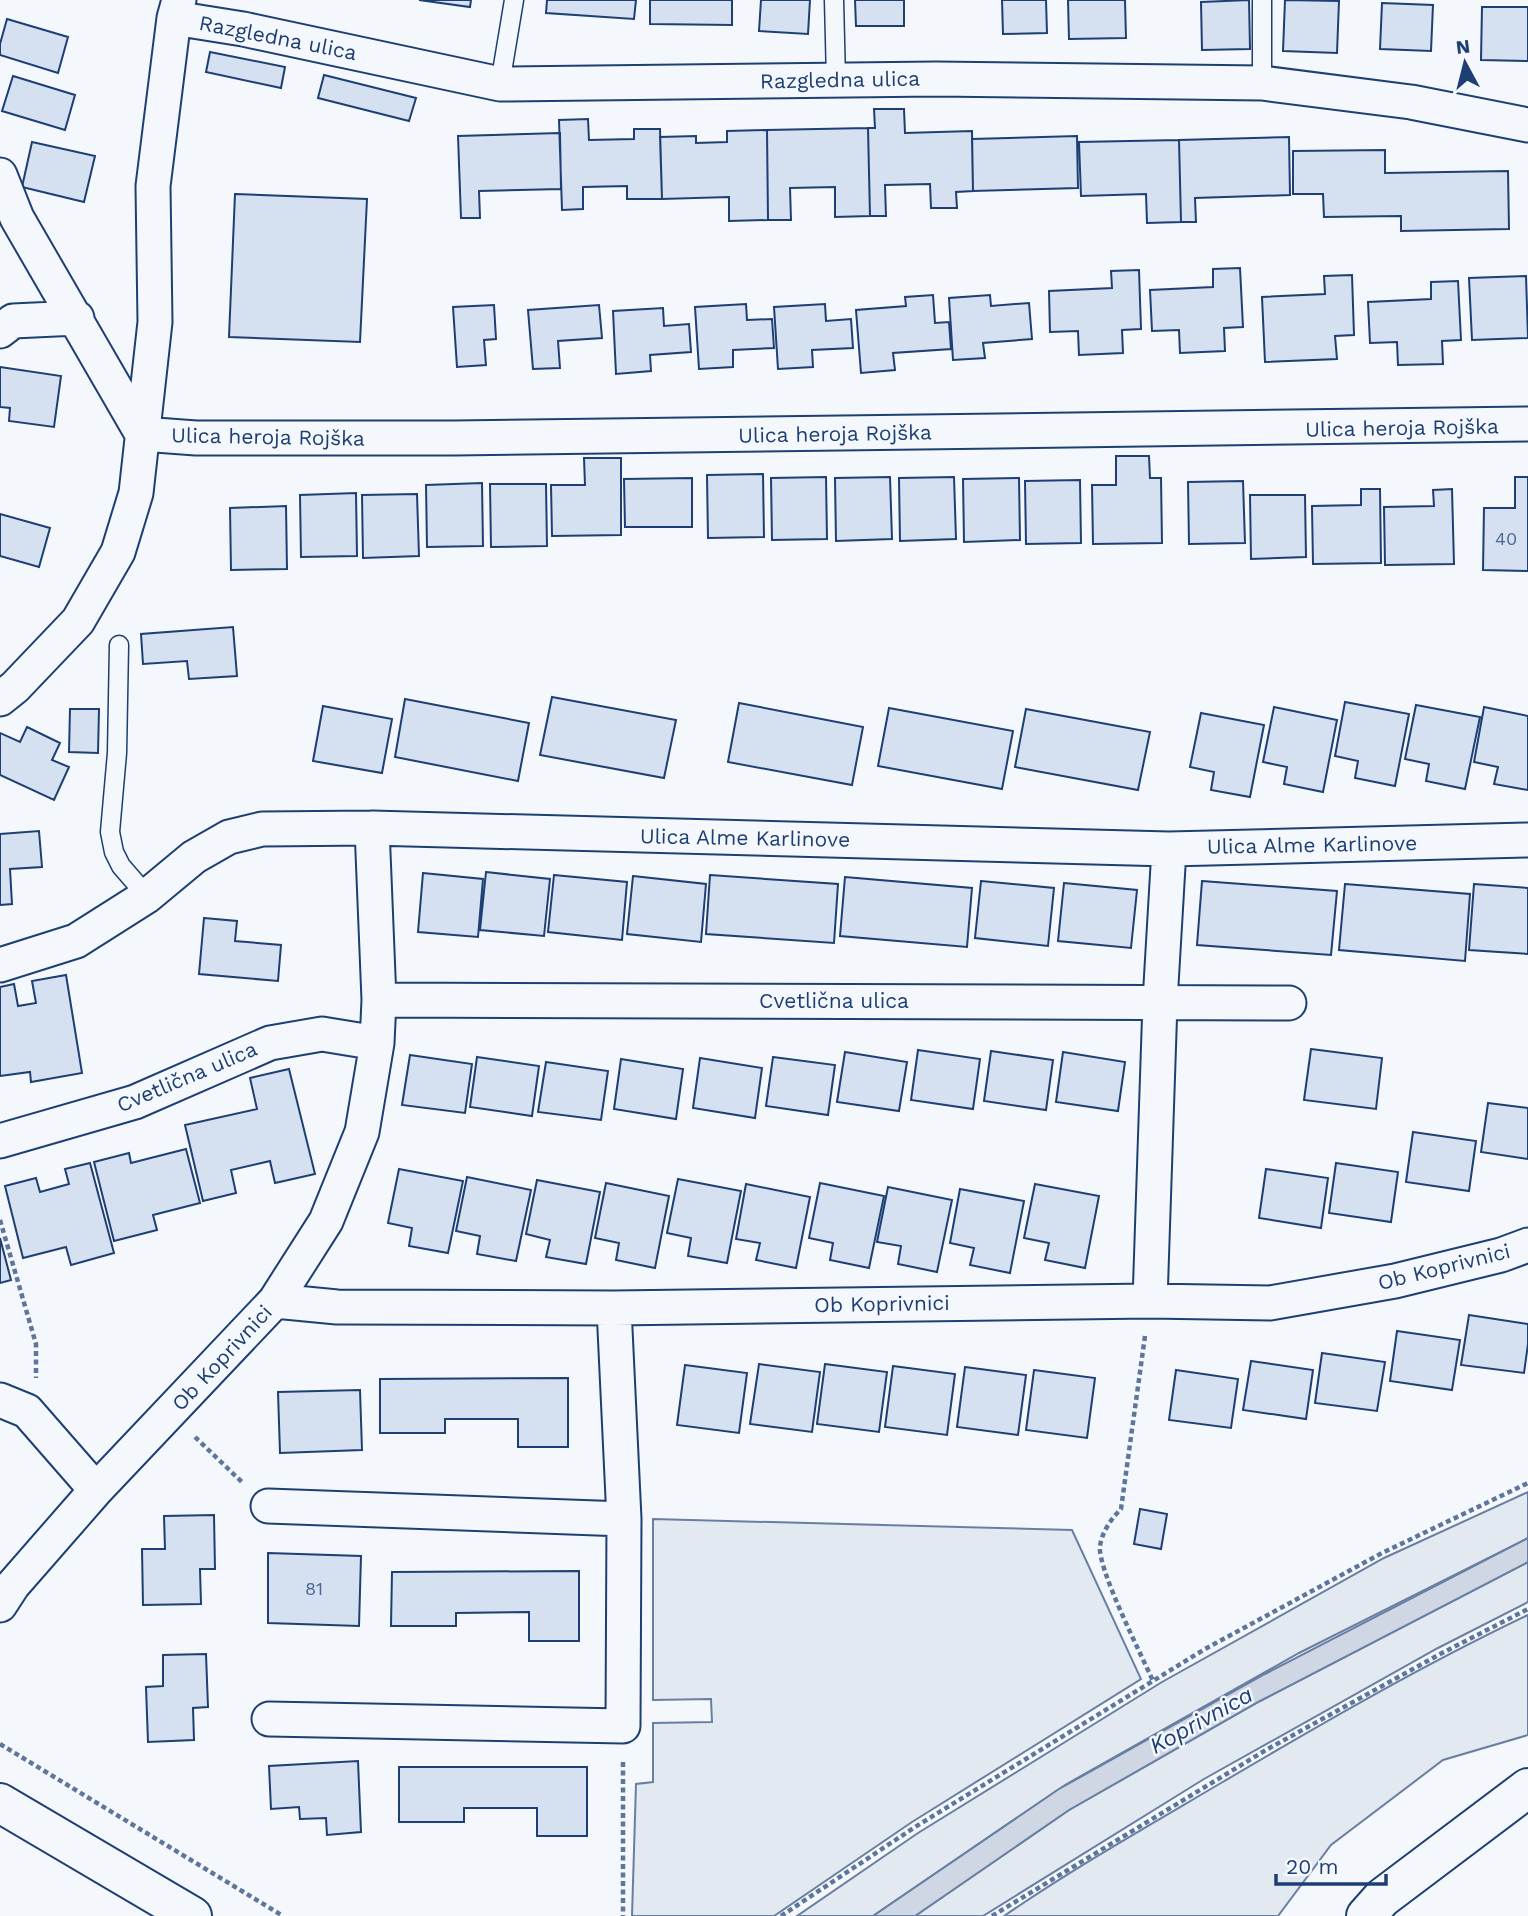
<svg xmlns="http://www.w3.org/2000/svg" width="1528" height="1916" viewBox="0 0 1528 1916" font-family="'Work Sans',sans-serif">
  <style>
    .green { fill: #e3e9f0; stroke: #687fa3; stroke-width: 2 }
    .water { fill: #cfd7e4; stroke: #687fa3; stroke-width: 2 }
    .building { fill: #d5e0f0; stroke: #1d3f73; stroke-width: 2 }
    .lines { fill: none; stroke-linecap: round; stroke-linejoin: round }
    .lane-casing { stroke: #1d3f73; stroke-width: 21 }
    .street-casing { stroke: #1d3f73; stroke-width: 37 }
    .secondary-casing { stroke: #1d3f73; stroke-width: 42 }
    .path { stroke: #5e769c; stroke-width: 4.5; stroke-dasharray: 5 3.5; stroke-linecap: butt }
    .lane { stroke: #f4f7fb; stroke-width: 18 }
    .street { stroke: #f4f7fb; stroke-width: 33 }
    .secondary { stroke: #f4f7fb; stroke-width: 38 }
    .labels { text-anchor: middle; stroke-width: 5; stroke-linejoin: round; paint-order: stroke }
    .number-label { font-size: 18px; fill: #4b6792 }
    .street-label { font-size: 21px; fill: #1d3f73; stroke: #f4f7fb }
    .water-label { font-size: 23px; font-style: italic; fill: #1d3f73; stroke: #f4f7fb }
  </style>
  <rect width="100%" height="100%" fill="#f4f7fb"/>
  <!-- green -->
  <path class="green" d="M1528,1492V1538L1299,1653L1065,1785L873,1916H797L918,1833L1162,1682L1384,1558Z
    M653,1519L1072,1530L1141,1679L912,1822L774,1916H632L636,1784L653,1782V1723L712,1722L711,1699L653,1700Z
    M1528,1562V1602L1438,1648L1204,1779L983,1916H915L1069,1810L1260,1701Z
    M1528,1615V1735L1443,1760L1331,1845L1278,1916H1004C1074,1868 1148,1826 1221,1783C1321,1724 1423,1665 1528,1615Z"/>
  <!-- water -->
  <path class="water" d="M1528,1538V1562L1260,1701L1069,1810L915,1916H873L1059,1789L1265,1674Z"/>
  <!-- building -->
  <path class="building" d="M419,0H471L470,7Z
    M547,0H636L634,19L546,13Z
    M650,0H732V25L650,24Z
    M761,0H810L808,34L759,31Z
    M855,0H904V26H856Z
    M1002,0H1046L1047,33L1003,34Z
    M1068,0H1125L1126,38L1069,39Z
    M1249,0L1250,49L1202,50L1201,2Z
    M1285,0L1339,1L1337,53L1283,51Z
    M1382,3L1433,5L1431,51L1380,49Z
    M1482,7H1528V61L1481,60Z
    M7,19L68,37L58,73L0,55V44Z
    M210,52L285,67L281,88L206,72Z
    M324,75L416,98L409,121L318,98Z
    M13,76L75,95L65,130L2,111Z
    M874,109H904L905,133L972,131L973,191L956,192L957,208H931L930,184L885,185L886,216H870L868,128H875Z
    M588,119L589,140L634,139V129H660L662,199H627V186L583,187V209L562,210L559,120Z
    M868,128L870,216L835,217V187L790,188L791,220H768L767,130Z
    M767,130L768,220L729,221V197L662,199L660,137L696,136V143L727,142V131Z
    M560,133L561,189L479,191L480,218H461L458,136Z
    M1077,136L1078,188L973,191L972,139Z
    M1289,137L1290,195L1195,198L1196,222H1181L1179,140Z
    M1179,140L1181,222L1147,223L1146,194L1081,196L1079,142Z
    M32,142L95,156L84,202L22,187Z
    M1385,150V173L1508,171L1509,229L1401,231V216L1324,217L1323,194H1293V151Z
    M235,194L367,199L360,342L229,337Z
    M1240,268L1243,327L1224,328L1225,351L1180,353L1179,330L1152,331L1150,290L1213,287V269Z
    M1139,270L1141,329L1122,330L1123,353L1079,355L1078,331L1050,332L1049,291L1112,288L1111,271Z
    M1352,275L1354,335L1335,336L1337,359L1265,362L1262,297L1325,294L1324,276Z
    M1526,276L1528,338L1472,340L1469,278Z
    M1458,281L1461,340L1442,341L1443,364L1398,365L1397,342L1370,343L1368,302L1431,299V282Z
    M933,295L935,323L949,322L951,349L893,353L895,370L861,373L856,310L906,306L905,297Z
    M990,295L991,306L1029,303L1032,339L983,343L985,358L953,360L949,298Z
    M746,304L747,320L772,319L774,348L733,350V367L699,369L695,307Z
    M825,304L826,321L851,319L853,348L812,350L813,367L778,369L774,307Z
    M494,305L496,339L484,340L486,365L457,367L453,307Z
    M599,305L602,338L558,341L560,368L533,369L528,310Z
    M663,308L664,326L689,324L691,352L650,355L651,371L616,374L613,311Z
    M0,367L61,376L54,427L9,421L10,408L0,407Z
    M1116,456H1149L1150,478H1161L1162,543L1093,544L1092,485H1116Z
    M584,458H621V535L552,536L551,485H585Z
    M763,474L764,537L708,538L707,475Z
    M826,477L827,539L772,540L771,478Z
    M890,477L892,539L836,541L835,478Z
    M954,477L956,539L900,541L899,478Z
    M1515,477H1528V571L1483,570L1484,508H1515Z
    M692,478V527H625L624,479Z
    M1019,478L1020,540L964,542L963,479Z
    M1080,480L1081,543L1026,544L1025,481Z
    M1243,481L1245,543L1189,544L1188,482Z
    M482,483L483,546L427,547L426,485Z
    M490,484H546L547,546L491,547Z
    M1361,489H1380L1381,563L1313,564L1312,506L1361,505Z
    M1452,489L1454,564L1385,565L1384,507L1434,506L1433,490Z
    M356,493L357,556L301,557L300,495Z
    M417,494L419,556L363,558L362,495Z
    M1250,495H1305L1306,557L1251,559Z
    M286,506L287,569L231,570L230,508Z
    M0,514L50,528L39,567L0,556Z
    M233,627L237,676L189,679L187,661L143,664L141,634Z
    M552,697L676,720L664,778L540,755Z
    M405,699L529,723L518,781L395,757Z
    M1345,702L1409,714L1395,786L1355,778L1358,761L1335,756Z
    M739,703L863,727L852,785L728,762Z
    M1416,705L1480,717L1465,789L1426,781L1429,764L1405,759Z
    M323,706L392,719L382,773L313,761Z
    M1274,707L1337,720L1323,792L1284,784L1287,767L1263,762Z
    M1484,707L1528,716V790L1494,784L1498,767L1474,762Z
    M889,708L1013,731L1002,789L878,766Z
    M70,709H99L98,753L69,752Z
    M1026,709L1150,732L1138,790L1015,767Z
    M1201,713L1264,725L1250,797L1211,790L1214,772L1190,767Z
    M27,727L60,743L52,760L69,767L54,800L0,775V733L20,742Z
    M39,831L42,867L10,869L12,904L0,905V834Z
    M486,872L550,879L544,936L480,930Z
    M423,873L483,879L478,937L418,932Z
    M554,875L627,882L622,940L548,932Z
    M710,875L838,884L834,943L706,934Z
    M633,876L706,884L701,942L627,934Z
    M845,877L972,888L967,947L840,936Z
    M981,881L1054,888L1048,946L975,938Z
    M1202,881L1337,891L1331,955L1197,945Z
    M1064,883L1137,890L1131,948L1058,941Z
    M1345,884L1470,894L1465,961L1339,950Z
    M1474,884L1528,888V954L1469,950Z
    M204,918L237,921L235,941L281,945L278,981L199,974Z
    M66,975L82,1073L31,1082L30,1072L0,1076V987L14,984L18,1006L36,1003L32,981Z
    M1311,1049L1382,1058L1376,1109L1304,1100Z
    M918,1050L980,1059L973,1109L911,1100Z
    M991,1051L1053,1060L1046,1110L984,1101Z
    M845,1052L907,1062L899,1111L837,1102Z
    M1063,1052L1125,1062L1118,1111L1056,1102Z
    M410,1055L472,1064L465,1113L402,1105Z
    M477,1057L539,1066L532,1116L470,1107Z
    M773,1057L835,1065L828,1115L766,1106Z
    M700,1058L762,1068L755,1118L693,1108Z
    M621,1059L683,1069L676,1119L614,1109Z
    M546,1062L608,1071L601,1120L538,1112Z
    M289,1069L315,1174L275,1183L270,1161L231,1170L236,1193L203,1201L185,1125L257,1109L250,1078Z
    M1488,1103L1528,1108V1159L1481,1152Z
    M1413,1132L1476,1141L1469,1191L1406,1182Z
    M186,1149L200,1203L153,1215L157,1230L114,1241L94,1162L129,1153L131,1163Z
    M90,1163L114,1253L71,1265L66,1247L23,1258L5,1186L36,1178L40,1192L69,1184L65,1169Z
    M1336,1163L1398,1172L1391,1222L1329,1213Z
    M399,1169L463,1181L448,1253L409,1246L412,1228L388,1223Z
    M1266,1169L1328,1178L1321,1228L1259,1218Z
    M467,1177L531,1190L516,1261L477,1254L480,1236L456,1231Z
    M678,1179L741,1191L727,1263L688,1256L691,1238L667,1233Z
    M537,1180L600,1192L586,1264L546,1257L550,1240L526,1234Z
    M606,1183L669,1196L655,1268L616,1260L619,1243L595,1238Z
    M820,1183L884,1196L869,1268L830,1260L833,1243L809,1238Z
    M746,1184L810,1197L796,1268L756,1260L760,1243L736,1239Z
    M1035,1184L1099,1196L1085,1268L1045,1260L1049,1243L1024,1238Z
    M888,1187L952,1200L937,1272L898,1264L901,1246L877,1242Z
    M960,1189L1024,1201L1010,1273L970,1265L974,1248L950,1243Z
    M0,1238L11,1280L0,1283Z
    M1469,1315L1528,1324V1344L1524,1373L1461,1365Z
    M1397,1331L1460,1340L1452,1390L1390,1381Z
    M1322,1353L1385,1362L1377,1411L1315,1403Z
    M1251,1361L1313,1370L1306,1419L1243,1410Z
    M759,1364L820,1372L812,1432L750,1424Z
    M825,1364L887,1372L879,1432L817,1424Z
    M685,1365L747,1373L739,1433L677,1425Z
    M893,1366L955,1374L947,1435L885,1427Z
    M965,1367L1026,1375L1018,1435L957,1427Z
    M1034,1370L1095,1378L1087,1438L1026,1430Z
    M1176,1370L1238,1379L1231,1428L1169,1420Z
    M568,1378V1447H518V1419H445V1433H380V1379Z
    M360,1390L362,1450L280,1453L278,1392Z
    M1140,1509L1167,1514L1161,1549L1134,1544Z
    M214,1515L215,1569H200L201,1604L143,1605L142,1549H165L164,1516Z
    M268,1553L361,1556L359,1626L268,1623Z
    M579,1571V1641H529V1612L456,1613V1626H391L392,1572Z
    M206,1654L208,1707L193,1708L194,1740L148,1742L146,1687L163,1686V1655Z
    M358,1761L361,1832L327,1835L326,1818L300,1819L299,1807L271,1809L269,1766Z
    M399,1767H587V1836H537V1808H464V1822H399Z"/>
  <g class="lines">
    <defs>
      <path id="lane" d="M834,0L836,80
        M1262,0V83
        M500,84L514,0
        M119,645L117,753L110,832L114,852L121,866L147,896"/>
      <path id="street" d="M174,18L243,29L500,84L936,79L1262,83L1411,102L1528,125
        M0,175L17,218L142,434L196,438H454L1528,424
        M0,331L13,321L77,318
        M0,699L15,687L78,621L118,552L136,493L155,322L153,186L174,18L179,0
        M0,965L76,941L147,896L194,857L229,837L262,829L372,828L1169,849L1528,840
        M379,1000L1289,1003
        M0,1141L135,1102L270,1043L322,1034L377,1043
        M275,1301L326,1221L362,1132L377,1043L379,1000L372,828
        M1150,1301L1160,1002L1169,849
        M0,1400L27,1411L96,1490
        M268,1506L624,1519
        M0,1605L13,1585L96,1490L275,1301L337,1307L614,1308L1150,1301L1270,1303L1395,1281L1501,1255L1528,1245
        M269,1719L623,1726L624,1519L614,1308"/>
      <path id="secondary" d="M0,1803L192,1916
        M1366,1916L1382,1898L1528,1788"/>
    </defs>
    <!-- lane casing -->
    <use href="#lane" class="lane-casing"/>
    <!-- street casing -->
    <use href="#street" class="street-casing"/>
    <!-- secondary casing -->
    <use href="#secondary" class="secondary-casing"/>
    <!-- path -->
    <path class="path" d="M0,1220L36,1344V1378
      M1145,1336L1121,1509C1111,1519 1102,1532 1100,1546C1097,1568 1142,1656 1153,1681
      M195,1437L244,1484
      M0,1744L283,1916
      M623,1762V1916
      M781,1916L915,1827L1205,1649L1382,1553L1528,1483
      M992,1916L1266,1750L1442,1653L1528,1609"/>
    <!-- lane -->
    <use href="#lane" class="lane"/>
    <!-- street -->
    <use href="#street" class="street"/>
    <!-- secondary -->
    <use href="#secondary" class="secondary"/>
  </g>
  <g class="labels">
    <!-- number labels -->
    <g class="number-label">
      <text x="1506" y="545">40</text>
      <text x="314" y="1595">81</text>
    </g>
    <!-- street labels -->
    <g class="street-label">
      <text transform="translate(278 38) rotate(11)" y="7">Razgledna ulica</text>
      <text transform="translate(840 80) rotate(-1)" y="7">Razgledna ulica</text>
      <text transform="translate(1402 428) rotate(-1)" y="7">Ulica heroja Rojška</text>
      <text transform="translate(835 434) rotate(-1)" y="7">Ulica heroja Rojška</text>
      <text transform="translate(268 437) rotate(1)" y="7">Ulica heroja Rojška</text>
      <text transform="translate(745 838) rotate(1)" y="7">Ulica Alme Karlinove</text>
      <text transform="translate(1312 845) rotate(-1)" y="7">Ulica Alme Karlinove</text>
      <text x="834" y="1008">Cvetlična ulica</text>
      <text transform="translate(187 1077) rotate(-23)" y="7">Cvetlična ulica</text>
      <text transform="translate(1444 1267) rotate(-14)" y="7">Ob Koprivnici</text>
      <text transform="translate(882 1304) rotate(-1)" y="7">Ob Koprivnici</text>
      <text transform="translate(222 1358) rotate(-47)" y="7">Ob Koprivnici</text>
    </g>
    <!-- water labels -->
    <g class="water-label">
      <text transform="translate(1201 1720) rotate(-29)" y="8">Koprivnica</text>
    </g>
  </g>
  <!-- north arrow -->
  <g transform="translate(1465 63) rotate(353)" stroke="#f4f7fb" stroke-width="5" paint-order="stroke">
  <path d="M0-5L12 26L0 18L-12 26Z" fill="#1d3f73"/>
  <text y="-10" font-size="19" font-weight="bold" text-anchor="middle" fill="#1d3f73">N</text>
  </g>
  <!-- scale -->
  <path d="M1276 1874v10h110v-10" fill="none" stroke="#1d3f73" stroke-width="3.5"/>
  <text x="1286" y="1874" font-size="21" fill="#1d3f73" stroke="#f4f7fb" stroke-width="5" paint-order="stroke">20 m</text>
</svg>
